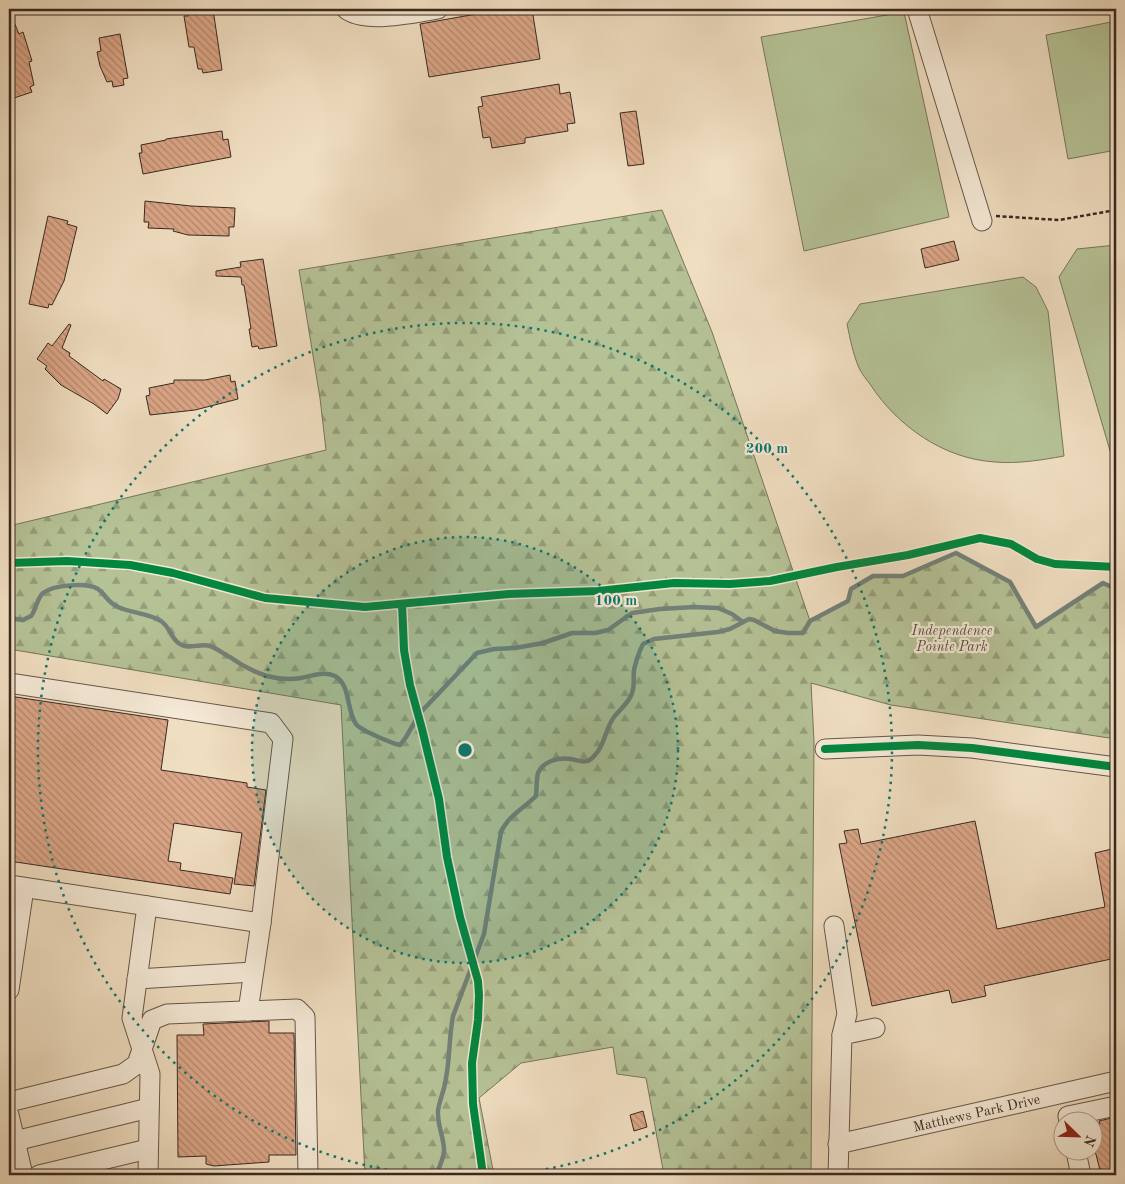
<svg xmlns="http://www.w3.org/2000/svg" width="1125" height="1184" viewBox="0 0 1125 1184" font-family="'Old Standard TT',serif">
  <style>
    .green { fill: #b5c296; stroke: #77765c }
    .forest { fill: url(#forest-firs); stroke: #77765c }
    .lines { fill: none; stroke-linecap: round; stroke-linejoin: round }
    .stream { stroke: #738179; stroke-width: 4.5 }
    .building { fill: url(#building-back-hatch); stroke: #392922 }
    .minor-casing { stroke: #67564a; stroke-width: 21 }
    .path { stroke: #392922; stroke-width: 2.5; stroke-dasharray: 4 2.5; stroke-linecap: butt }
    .minor { stroke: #f5ead7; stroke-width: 19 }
    .cycleway-casing { stroke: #f5ead7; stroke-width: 11 }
    .cycleway { stroke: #00873e; stroke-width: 8 }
    .ring { fill: none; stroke: #0f766e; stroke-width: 2.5; stroke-dasharray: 2.5 5 }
    .labels { text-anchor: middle; stroke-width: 4.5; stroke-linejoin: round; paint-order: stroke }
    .park-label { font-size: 14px; font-style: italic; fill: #584f3f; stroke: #f5ead7 }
    .street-label { font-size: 14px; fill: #392922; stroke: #f5ead7 }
    .centre { fill: #0f766e; stroke: #f5ead7; stroke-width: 2.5 }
    .ring-label { font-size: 15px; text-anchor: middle; font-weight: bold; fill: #0f766e; stroke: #f5ead7; stroke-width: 4.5; stroke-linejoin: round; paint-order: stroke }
  </style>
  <defs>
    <pattern id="forest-firs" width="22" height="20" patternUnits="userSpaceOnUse" patternTransform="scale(1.25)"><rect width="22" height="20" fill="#b5c296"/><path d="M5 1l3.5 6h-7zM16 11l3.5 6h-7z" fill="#949e7a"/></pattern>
    <pattern id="building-back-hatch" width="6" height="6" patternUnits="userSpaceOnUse" patternTransform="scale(1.25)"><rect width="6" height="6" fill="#dba687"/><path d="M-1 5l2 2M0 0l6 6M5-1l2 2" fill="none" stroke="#b3876e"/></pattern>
  </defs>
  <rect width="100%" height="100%" fill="#f0dec1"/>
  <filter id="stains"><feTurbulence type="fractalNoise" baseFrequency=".004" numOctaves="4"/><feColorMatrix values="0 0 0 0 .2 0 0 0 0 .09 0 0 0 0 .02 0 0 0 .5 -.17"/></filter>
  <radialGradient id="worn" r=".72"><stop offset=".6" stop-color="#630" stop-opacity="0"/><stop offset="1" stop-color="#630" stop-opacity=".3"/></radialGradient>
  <!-- green -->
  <path class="green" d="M904,12L949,217L804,251L761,37Z
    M1116,21V150L1068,159L1046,35Z
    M1116,245V471L1059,277L1077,249Z
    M1023,277L1036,287L1048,311L1064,456C1042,460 1018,464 995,462C944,459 897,426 870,384C866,379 862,374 859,368C853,354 850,338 847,324L860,304Z"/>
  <!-- forest -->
  <path class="forest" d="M662,210L712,332L810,621L848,601L851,590L873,576H903L956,553L1010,582L1037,627L1103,583L1116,589V739L891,705L811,683L814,742L811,1175H664L646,1078L617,1074L613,1047L521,1063L479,1098L494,1175H365L341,705L9,649V526L326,450L320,398L299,270Z"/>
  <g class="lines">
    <!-- stream -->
    <path class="stream" d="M9,618L23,620L31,616C36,610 37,598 43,593C53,585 87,582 98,589C106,595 107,602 118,607C131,613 148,613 161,621C170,627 171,639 180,644C188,650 200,643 210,646C217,648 223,654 230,657C241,665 254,672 267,676C278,679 290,680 301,678C311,676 324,671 335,676C351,685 346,710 356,724C360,730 391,743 400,745L406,737L420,713L477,653L494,649L515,648L543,643L572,633H595L608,630L632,613L660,609L694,607L718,608L732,614L743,622
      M436,1175C439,1168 444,1158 444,1150C444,1137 437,1125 438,1111C439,1101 445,1089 446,1078C450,1057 449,1037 453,1016L484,934L501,832C508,816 524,808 536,796C537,789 536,781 538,773C543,761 559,757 571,759C581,761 587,765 595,755C605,745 605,729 614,717C620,709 629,703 632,693C635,685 633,677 634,670C636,661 639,652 643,644L654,639L718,632L730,629L749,619L754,620L775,631L788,633H803L810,621L848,601L851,589L873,576H903L956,553L1010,582L1036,627L1103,583L1116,589"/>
  </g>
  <!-- building -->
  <path class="building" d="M187,9H213L222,70L203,73L202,69H198L194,47H189L184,16H188Z
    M498,9H532L540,59L429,77L420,24L482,13V11Z
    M9,10L19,34L23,32L32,61L29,62L34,85L30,87L32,92L14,98L9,83Z
    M120,34L128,78L123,79L124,85L113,87L112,81L107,82L100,66L97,52L101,51L99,38Z
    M559,84L560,94L570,92L575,123L567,124L568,131L525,138V143L492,148L490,137L483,138L478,107L483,106L481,97Z
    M636,111L644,164L628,166L620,113Z
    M222,131L223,140L228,139L231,157L143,174L139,153H142L141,145L166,140V139Z
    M145,201L191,206L235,208L234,227H229V236L188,235L173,231L174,229L148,228L149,222H144Z
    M48,216L68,221L67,224L77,227L64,281L52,305L49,304L48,308L29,304Z
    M954,241L959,260L925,268L921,249Z
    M263,259L277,346L259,349L258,346L252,347L249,329H251L244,285H242L241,277L216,276V271L241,267L240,262Z
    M69,324L71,325L62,348L70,353L69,356L103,381L104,379L121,389L118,399L107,414L94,404L61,385L45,369L47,366L37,359L48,343L52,346Z
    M230,375L231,382L235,381L238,399L195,410L150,415L146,396L150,395L149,388L174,383V380H205Z
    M9,696L168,720L161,770L247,783V787L266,790L254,886L234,884L242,833L174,823L168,861L181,863L180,870L233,878L230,894L9,861Z
    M975,821L997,929L1105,907L1095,853L1116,848V958L984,986L986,996L952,1003L949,990L872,1006L839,844L847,843L844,831L858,829L861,844Z
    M269,1021V1033H294L296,1155H269V1162L214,1166L206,1164V1156L178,1157L177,1035H204L203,1024Z
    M643,1111L647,1127L634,1131L630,1115Z
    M1116,1117V1170L1101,1174L1092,1139V1137L1097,1136L1095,1126L1100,1124L1099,1121Z"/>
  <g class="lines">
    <defs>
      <g id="minor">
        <path d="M346,9C364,24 415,13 438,9"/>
        <path d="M917,9L982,221"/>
        <path d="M9,683L271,723L283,739L261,923L9,885"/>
        <path d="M825,749L918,745L972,748L1116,767"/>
        <path d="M147,906L132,1018L150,1074L148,1175"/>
        <path d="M834,926L847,1014L842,1035"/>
        <path d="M137,979L253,972"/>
        <path d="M9,990L24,888"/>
        <path d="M248,1011L261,923"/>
        <path d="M9,1102L123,1074L137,1064L152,1020L167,1014L297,1009L305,1017L308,1175"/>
        <path d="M9,1115L23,1175"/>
        <path d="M1069,1122L1068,1116L1116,1106"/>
        <path d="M15,1141L149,1108"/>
        <path id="s1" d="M838,1144L1116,1081"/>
        <path d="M1076,1152L1081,1175"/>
        <path d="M39,1175L148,1149"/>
        <path d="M838,1175L842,1035L875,1028"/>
      </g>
    </defs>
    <!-- minor casing -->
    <use href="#minor" class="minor-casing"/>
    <!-- path -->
    <path class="path" d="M996,216L1059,220L1116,210"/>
    <!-- minor -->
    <use href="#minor" class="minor"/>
    <defs>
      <path id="cycleway" d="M9,563L67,561L130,565L173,573L265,598L365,607L509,594L598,591L674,583L730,584L770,581L837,567L908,555L980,538L1011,544L1037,559L1055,564L1116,567
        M402,604L404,650L410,685L422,729L439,799L447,857L460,917L478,981L479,995L478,1020L472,1063L473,1104L483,1175
        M825,749L918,745L972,748L1116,767"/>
    </defs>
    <!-- cycleway casing -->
    <use href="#cycleway" class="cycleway-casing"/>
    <!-- cycleway -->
    <use href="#cycleway" class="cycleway"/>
  </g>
  <!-- distance rings -->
  <circle cx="465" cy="750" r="213" fill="#0f766e" fill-opacity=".12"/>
  <g class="ring">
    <circle cx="465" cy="750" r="213"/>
    <path d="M424 1175A427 427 0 1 1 506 1175"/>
  </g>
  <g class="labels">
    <!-- park labels -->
    <g class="park-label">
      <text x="952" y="635">Independence<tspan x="952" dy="16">Pointe Park</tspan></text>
    </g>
    <!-- street labels -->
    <g class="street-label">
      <text dy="5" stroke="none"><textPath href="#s1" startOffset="142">Matthews Park Drive</textPath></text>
    </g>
  </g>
  <circle cx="465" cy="750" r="8" class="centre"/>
  <g class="ring-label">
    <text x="767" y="453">200 m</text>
    <text x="616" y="605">100 m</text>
  </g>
  <!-- margin -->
  <rect width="1125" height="1184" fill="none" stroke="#f0dec1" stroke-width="30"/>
  <rect x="10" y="10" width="1105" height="1164" fill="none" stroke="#392922" stroke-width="2.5"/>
  <rect x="15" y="15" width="1095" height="1154" fill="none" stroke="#392922"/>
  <!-- north arrow -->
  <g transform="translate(1078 1136) rotate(113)"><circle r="24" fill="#f5ead7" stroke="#aa9d8f"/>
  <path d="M0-4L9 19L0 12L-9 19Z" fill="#8f2418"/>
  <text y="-8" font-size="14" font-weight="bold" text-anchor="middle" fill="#392922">N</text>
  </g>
  <rect width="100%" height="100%" filter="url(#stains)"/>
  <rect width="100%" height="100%" fill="url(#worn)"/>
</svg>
